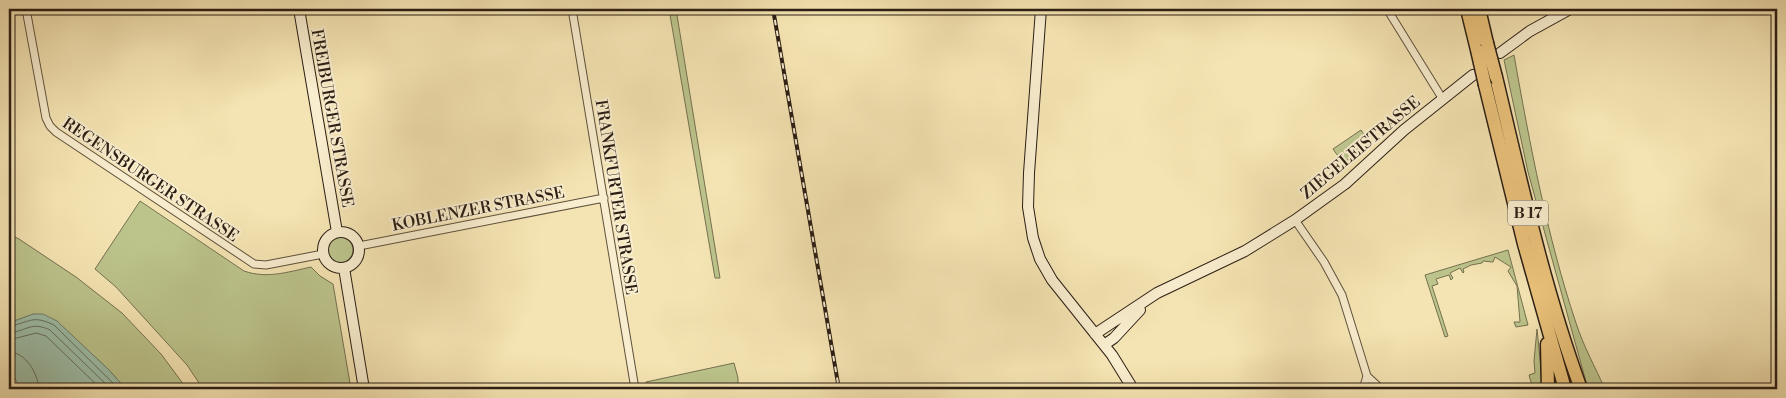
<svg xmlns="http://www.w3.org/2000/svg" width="1786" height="398" viewBox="0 0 1786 398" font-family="'Libre Bodoni',serif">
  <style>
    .green { fill: #bcc48c; stroke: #747150 }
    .water { fill: #9dbfa9; stroke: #6f7f6d }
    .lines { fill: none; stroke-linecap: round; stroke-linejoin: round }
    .shore { stroke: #646e5e; stroke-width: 1 }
    .street-casing { stroke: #5e503c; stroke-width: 9 }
    .secondary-casing { stroke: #2b1e14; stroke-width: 12 }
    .highway-casing { stroke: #2b1e14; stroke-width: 15 }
    .street { stroke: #f8edce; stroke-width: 7 }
    .secondary { stroke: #f8edce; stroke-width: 10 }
    .highway { stroke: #eac27a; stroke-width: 12 }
    .rail-casing { stroke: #2b1e14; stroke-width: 4 }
    .rail { stroke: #f8edce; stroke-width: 2; stroke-dasharray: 5.5; stroke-linecap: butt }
    .highway-bridge-casing { stroke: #2b1e14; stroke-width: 15; stroke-linecap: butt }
    .highway-bridge { stroke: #eac27a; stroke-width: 12 }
    .labels { text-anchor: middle; stroke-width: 4; stroke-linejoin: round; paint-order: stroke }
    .shield { fill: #f8edce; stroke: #685c4c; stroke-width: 1 }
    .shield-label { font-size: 15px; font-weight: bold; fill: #2b1e14 }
    .street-label { font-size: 16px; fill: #2b1e14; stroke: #f8edce }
  </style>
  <rect width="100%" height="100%" fill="#f5e4b3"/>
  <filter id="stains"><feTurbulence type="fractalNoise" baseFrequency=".004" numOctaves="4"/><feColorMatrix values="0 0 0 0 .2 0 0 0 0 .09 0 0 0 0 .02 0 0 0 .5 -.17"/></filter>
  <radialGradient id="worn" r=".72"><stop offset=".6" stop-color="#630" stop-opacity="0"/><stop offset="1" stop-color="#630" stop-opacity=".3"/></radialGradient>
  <!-- green -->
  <path class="green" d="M669,9H676L720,278H715Z
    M1514,55C1530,145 1547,236 1576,323C1583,345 1595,367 1605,389H1588L1528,172L1504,60Z
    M1361,130L1371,144L1343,163L1333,149Z
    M140,201L244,271C267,279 288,272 311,267L320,276L333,284L351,389H203L187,365L116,287L95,269Z
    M9,234L19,239L76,277L122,313L161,354L187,389H126L108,369L56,321L34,314L9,323Z
    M327 250a13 13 0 1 1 26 0a13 13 0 1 1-26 0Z
    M1508,250L1528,325L1516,327L1514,322H1520L1517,286L1508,271L1511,267L1495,257L1493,262L1483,261L1482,263L1471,265L1463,269L1464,272L1463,273L1460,268L1450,273L1453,278L1451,280L1449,275L1436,279L1438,284L1432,286L1448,336L1445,337L1425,275Z
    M1537,329L1543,389H1533L1529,375L1535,373L1534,361Z
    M734,363L738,378V389H647L646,382Z"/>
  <!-- water -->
  <path class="water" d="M33,314H43L57,321L108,369L126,389L20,388L9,367V323Z"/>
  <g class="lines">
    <!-- shore -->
    <path class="shore" d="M9,326C30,323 31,314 54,325L119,389
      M9,333C27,331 31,321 50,330L111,389
      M9,340L36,333L46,336L101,389
      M9,352C26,352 38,374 39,389"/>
    <defs>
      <path id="street" d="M26,9L46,118L50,126L56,132L254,264L266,265L323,254
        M572,9L635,389
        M1387,9L1442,98
        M1295,220L1324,262L1342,295L1367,376L1381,389
        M359,246L604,198
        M1363,389L1367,376"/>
      <path id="secondary" d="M299,9L337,232
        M1041,9L1029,173L1028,207L1033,238L1040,259L1052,280L1112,355L1133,389
        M1500,53L1530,31L1570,9
        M323 250a18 18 0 1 1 36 0a18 18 0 1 1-36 0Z
        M344,268L364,389
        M1095,334L1157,293L1245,251L1295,220L1345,184L1404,130L1473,75
        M1104,345L1114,338L1140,310"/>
      <path id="highway" d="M1467,9L1477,50
        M1479,9L1487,43
        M1496,77C1521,182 1544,288 1581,389
        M1485,85L1524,244L1565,389
        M1547,344L1548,389"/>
    </defs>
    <!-- street casing -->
    <use href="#street" class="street-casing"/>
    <!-- secondary casing -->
    <use href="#secondary" class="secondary-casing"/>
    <!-- highway casing -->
    <use href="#highway" class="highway-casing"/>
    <!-- street -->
    <use href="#street" class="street"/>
    <!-- secondary -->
    <use href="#secondary" class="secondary"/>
    <!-- highway -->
    <use href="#highway" class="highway"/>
    <defs>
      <path id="rail" d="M773,9L839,389"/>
    </defs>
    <!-- rail casing -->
    <use href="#rail" class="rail-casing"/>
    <!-- rail -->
    <use href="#rail" class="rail"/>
    <defs>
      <path id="highway-bridge" d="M1487,43L1496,77
        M1477,50L1485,85"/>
    </defs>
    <!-- highway-bridge casing -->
    <use href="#highway-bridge" class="highway-bridge-casing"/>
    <!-- highway-bridge -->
    <use href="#highway-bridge" class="highway-bridge"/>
  </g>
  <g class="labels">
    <!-- shield labels -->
    <rect class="shield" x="1508" y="200.5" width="40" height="25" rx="4"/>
    <g class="shield-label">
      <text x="1528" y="218">B 17</text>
    </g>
    <!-- street labels -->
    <g class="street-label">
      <text transform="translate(333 118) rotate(80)" y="6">FREIBURGER STRASSE</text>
      <text transform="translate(1360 147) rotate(-40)" y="6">ZIEGELEISTRASSE</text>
      <text transform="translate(151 179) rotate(34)" y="6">REGENSBURGER STRASSE</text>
      <text transform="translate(617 197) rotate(81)" y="6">FRANKFURTER STRASSE</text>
      <text transform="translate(478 208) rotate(-11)" y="6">KOBLENZER STRASSE</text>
    </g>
  </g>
  <!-- margin -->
  <rect width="1786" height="398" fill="none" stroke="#f5e4b3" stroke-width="30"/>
  <rect x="10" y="10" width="1766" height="378" fill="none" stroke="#2b1e14" stroke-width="2.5"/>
  <rect x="15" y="15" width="1756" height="368" fill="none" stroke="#2b1e14"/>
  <rect width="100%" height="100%" filter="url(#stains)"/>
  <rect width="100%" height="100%" fill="url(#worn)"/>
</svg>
